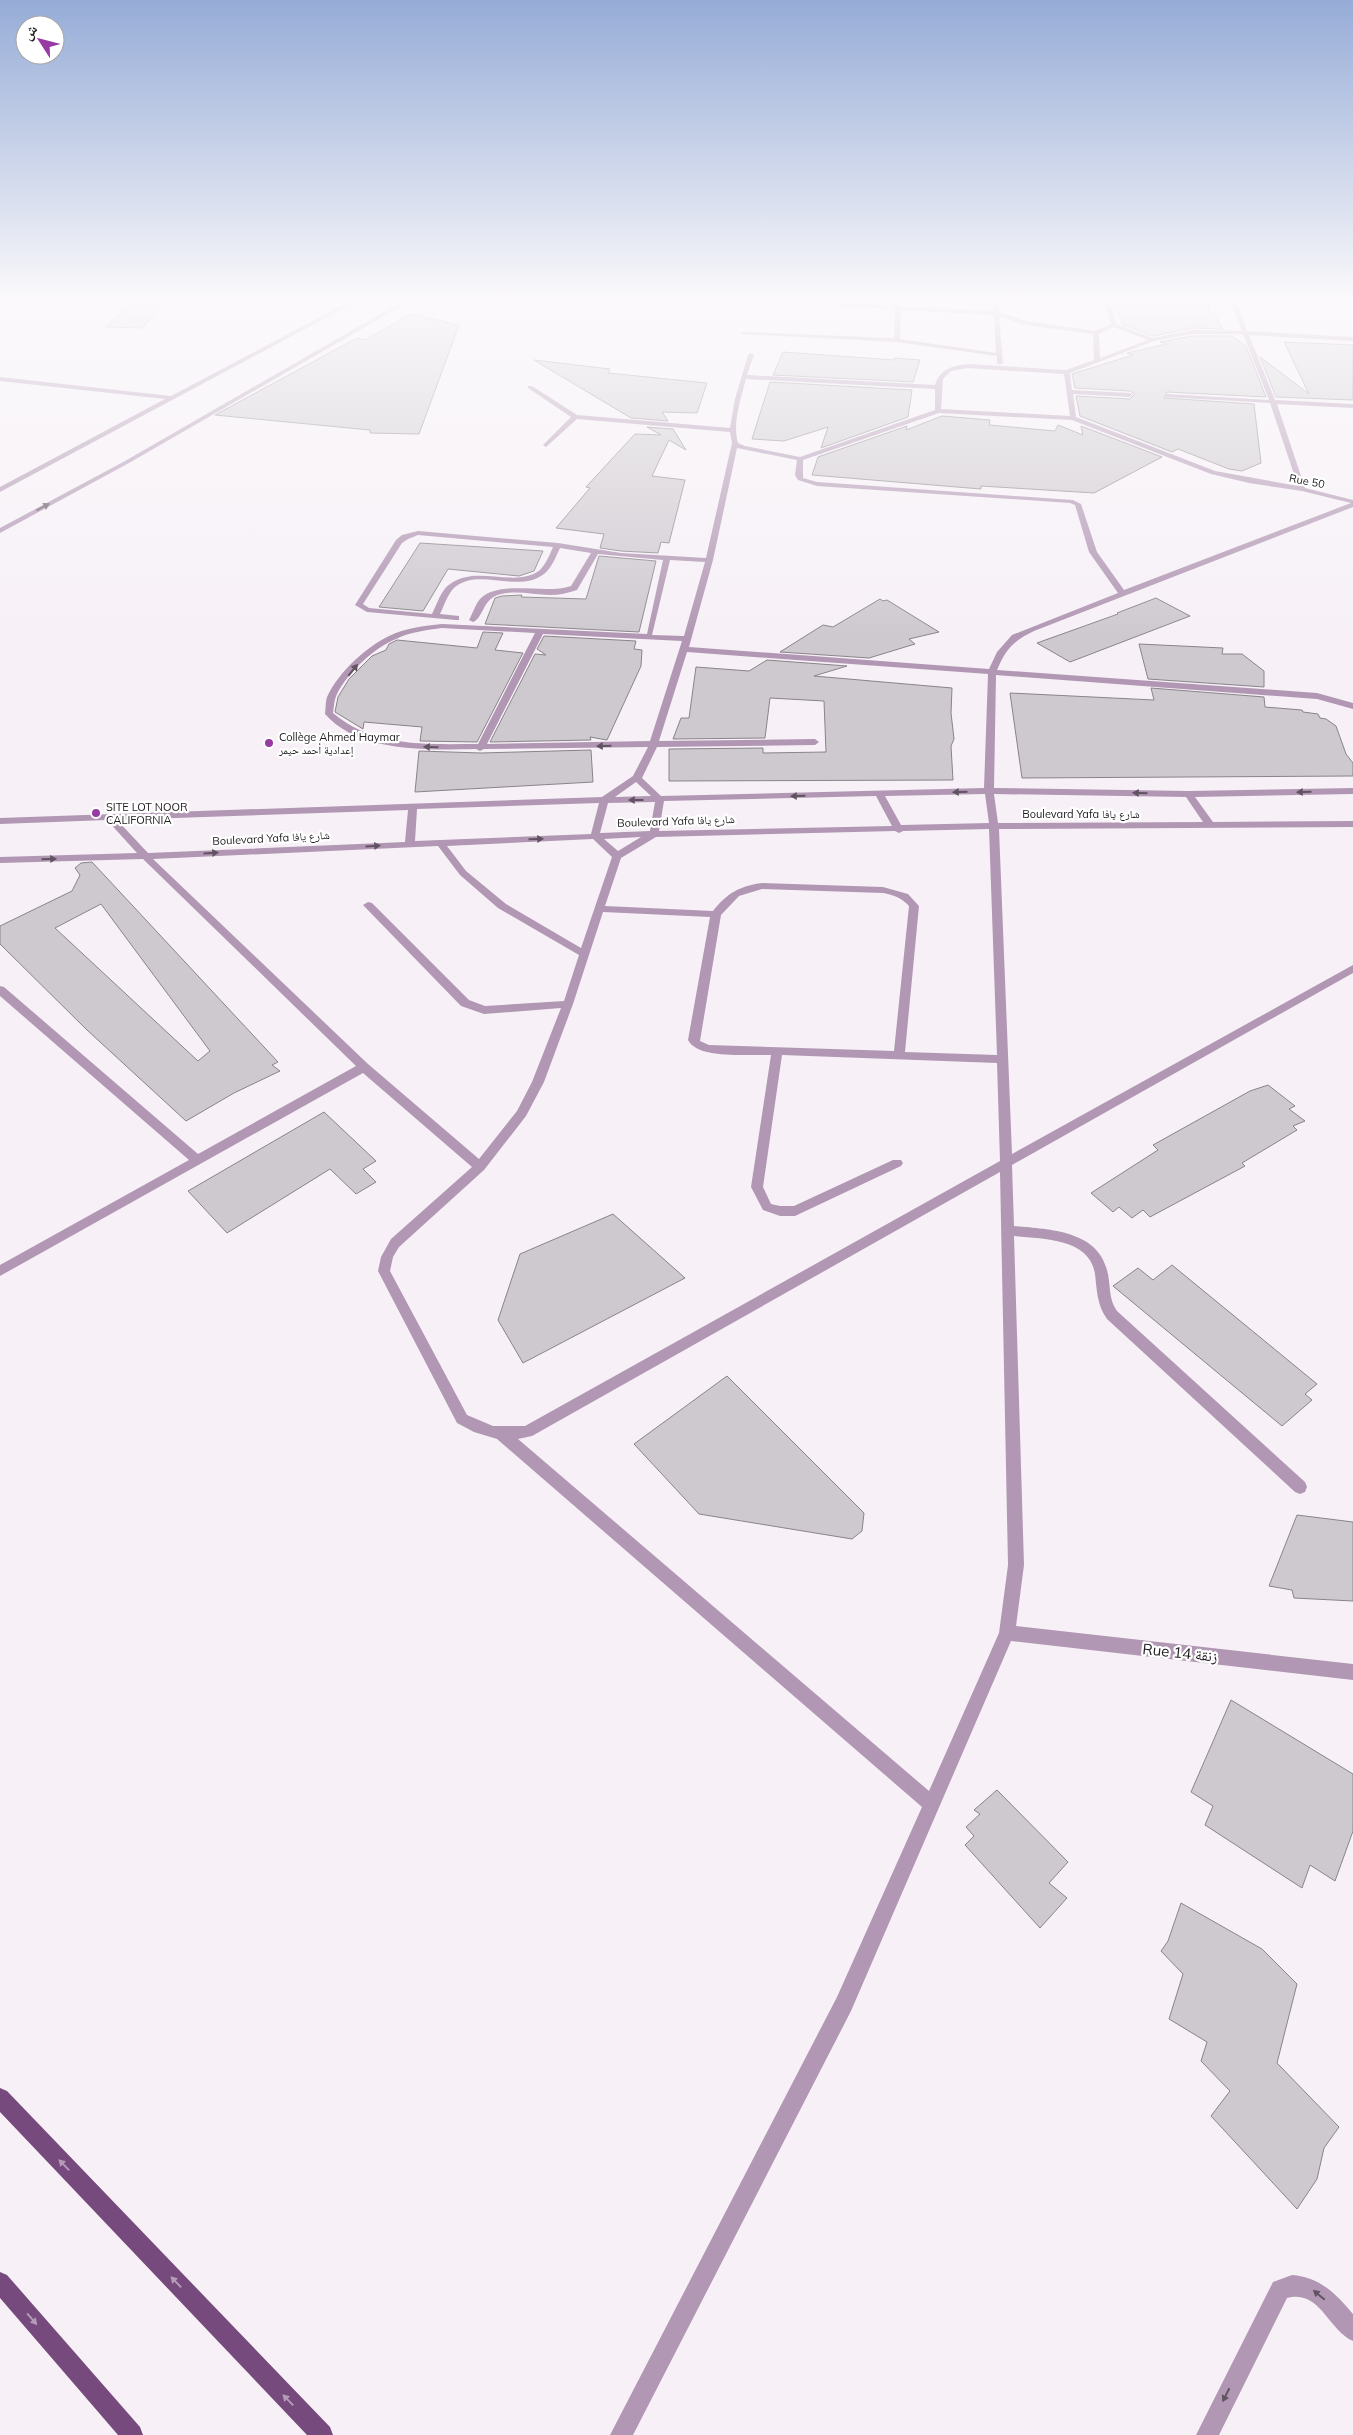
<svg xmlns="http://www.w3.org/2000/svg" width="1353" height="2435" viewBox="0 0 1353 2435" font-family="Mulish,'Noto Naskh Arabic',sans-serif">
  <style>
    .building { fill: #cec9cf; stroke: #898489; fill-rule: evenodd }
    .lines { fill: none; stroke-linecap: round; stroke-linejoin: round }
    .minor { fill: #b197b3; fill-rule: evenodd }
    .major { fill: #774a7d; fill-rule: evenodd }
    .oneway { fill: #615462 }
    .oneway2 { fill: #b49bb8 }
    .poi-dot { fill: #973aa3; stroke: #fff; stroke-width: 2 }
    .labels { text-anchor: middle; stroke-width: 4.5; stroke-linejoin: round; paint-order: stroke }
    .far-street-label { font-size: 11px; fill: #1f1d1f; stroke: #fff }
    .far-poi-label { font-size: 11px; fill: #1f1d1f; stroke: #fff; text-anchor: start }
    .near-street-label { font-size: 15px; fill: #1f1d1f; stroke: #fff }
  </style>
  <rect width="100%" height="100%" fill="#f7f1f7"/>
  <!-- building -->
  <path class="building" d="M1111,297H1207L1210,313H1213L1223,329L1192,328L1153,336L1124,325Z
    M138,300L166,301L142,328L105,327Z
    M411,314L459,325L419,434L370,433V430L215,415L357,338L365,340Z
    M1192,336H1232L1246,346L1266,397L1167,392L1164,398L1254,404L1261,463L1242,471L1229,469L1178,449L1172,452L1080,416L1076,396L1130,399L1135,394L1130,391L1075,388L1072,374L1133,355L1127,353L1131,352L1167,344L1160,342Z
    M1284,342L1353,345V400L1276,397L1260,357L1309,394Z
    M783,352L894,360L895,358L920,360L913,382L773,375Z
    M534,360L610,369L608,373L707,383L697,413L662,412L668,421L631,418Z
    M770,382L912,390L908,417L821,448L828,427L784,441L752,439Z
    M942,416L990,420L989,425L1055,431L1058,425L1083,435L1081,426L1162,457L1094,493L981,486V489L812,475L818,457L907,426L906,430Z
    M647,427L673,429L686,450L669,440L652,476L685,480L669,543L661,542L658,553L621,551L600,548L604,534L556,528L590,488L586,487L635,434L661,435Z
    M420,543L543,551L534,571L519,576L448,569L423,611L379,607Z
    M599,556L656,561L639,632L485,624L495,598L502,596L522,595L521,597L586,599Z
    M1156,598L1190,616L1070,662L1037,643L1118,614L1117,613Z
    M880,599L883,601L887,600L939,632L909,639L915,644L869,658L780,652L823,625L833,627Z
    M483,632L503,633L495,650L523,653L477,742L420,741L422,727L364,722L363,729L335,712L338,697L349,679L372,656L386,650L389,644L397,640L477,648Z
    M544,636L636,641L634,649L642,650L641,666L607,740L590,737L591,740L490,742L535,654L546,655L537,649Z
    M1139,644L1223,648L1222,654H1242L1264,671V687L1148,679Z
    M767,660L847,666L814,676L952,688L951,713L954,739L951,746L953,780L669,781V749L763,748V753L826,752L824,701L770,698L765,738L673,739L681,718H689L696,667L749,671Z
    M1151,688L1264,697L1265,707L1302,710L1303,712L1318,714L1320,718L1326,719L1336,726L1346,754L1353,763V776L1022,778L1010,693L1154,700Z
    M591,750L593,782L415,792L419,751L481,753Z
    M92,862L278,1062L272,1065L280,1071L234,1093L186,1121L87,1030L0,944V926L72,891L80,875L75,868L81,863ZM101,904L210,1051L198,1061L55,928Z
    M1268,1085L1295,1106L1289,1109L1305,1121L1293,1126L1297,1130L1242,1163L1245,1166L1150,1217L1143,1210L1132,1218L1119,1207L1113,1212L1091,1193L1158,1150L1153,1145L1250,1091Z
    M324,1112L376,1161L363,1169L376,1182L356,1194L330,1169L227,1233L188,1191Z
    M613,1214L685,1278L523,1363L498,1320L520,1254Z
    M1172,1265L1317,1384L1305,1394L1312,1400L1282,1426L1113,1286L1138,1268L1153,1280Z
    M727,1376L864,1513L862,1531L852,1539L699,1514L634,1444Z
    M1297,1515L1353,1522V1601L1294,1598L1292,1590L1269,1586Z
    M1231,1700L1353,1774V1831L1335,1881L1310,1865L1302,1888L1205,1825L1213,1806L1191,1792Z
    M997,1790L1068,1862L1049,1883L1067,1898L1040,1928L965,1845L974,1836L966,1827L980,1814L974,1810Z
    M1181,1903L1262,1949L1297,1984L1277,2063L1339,2127L1324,2148L1317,2179L1297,2209L1211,2116L1230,2091L1201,2061L1207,2042L1169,2019L1183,1974L1161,1951L1168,1941Z"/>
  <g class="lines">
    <!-- minor -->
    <path class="minor" d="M358,297H365L0,492V487L165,399L0,381V377L171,396Z
      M410,297H417L129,463L0,533V528L125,461Z
      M877,297H884L899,306L993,311L992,297H998L999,312L1026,321L1095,331L1111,324L1103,297H1109L1116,324L1153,338L1192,330L1242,331L1228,297H1234L1247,331L1353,337V341L1249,335L1275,400L1353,404V408L1277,404L1305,488L1353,500V507L1034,631C1013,641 1006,649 997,670L1317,693L1353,703V709L1317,699L996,675L994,788L1189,791L1353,788V794L1195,797L1213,822L1353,821V827L999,829L1012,1154L1353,965V973L1012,1165L1014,1226C1048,1229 1097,1230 1107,1270C1111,1284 1108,1299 1117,1311L1305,1482L1307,1487L1305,1492L1300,1494L1295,1492L1107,1319C1097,1305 1097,1291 1095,1274C1090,1238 1042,1239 1014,1236L1024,1565L1016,1626L1353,1664V1680L1011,1641L851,2011L633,2435H610L837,1997L922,1807L497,1439L474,1432L457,1423L378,1271L381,1257L391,1239L472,1167L363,1073L0,1276V1265L189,1160L0,996V986L4,987L198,1154L356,1066L143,859L0,863V857L137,853L107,820L0,824V818L602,797L633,776L648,747L484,749L480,751L476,749C429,750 359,753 325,714C326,708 325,700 328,695C339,672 366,647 389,636C405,628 424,626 442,624L647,634L663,560L598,554L577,590C568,593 559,595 550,595C533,595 511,589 495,596C482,603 483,618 473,622L469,620C473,613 475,605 480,599C499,579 545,595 571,586L591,553L560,548C556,556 552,568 544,574C518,594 480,567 455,587C448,593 444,606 440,614L459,616V620H456L367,612L355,605L396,540L402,535L418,531L558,543L621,553L706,558L732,443L730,432L577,419L546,447L543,445L571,417L528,388V386H532L577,415L730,428L735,399L748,355L751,353L754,355L747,375L935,385C940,369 952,366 967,364L1066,370L1094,360L1093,334L1025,325L999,316L1003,363L1000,365L997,363V356L897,342L740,334L743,332L894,338L895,309L762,301L765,299L891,306ZM901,310L994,315L996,353L900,339ZM1114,327L1148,340L1100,358L1099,334ZM1192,334H1243L1269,400L1167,394L1165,397L1270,403L1298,486L1215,471L1076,417L1073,394L1130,397L1133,395L1130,393L1072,390L1070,373L1154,341ZM967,368L1064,374L1070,416L941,409L943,379L951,371ZM746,379L935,389V410L800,457L745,446L738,443C732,423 741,398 746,379ZM939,413L1072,420L1211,474L1249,483L1302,491L1351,503L1124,590L1097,552L1081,504L1073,500L817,482L803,478V460ZM737,448L797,460L795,475L798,480L817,486L1070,503L1075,505L1089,552L1118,593L1012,635L997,652L989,669L689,647L713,560ZM418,535L553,547C550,554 546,564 540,570C516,589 477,564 450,584C441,590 437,604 432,614L369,608L363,604L402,543L408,539ZM670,560L705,562L684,636L652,635ZM442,628L535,633L478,744C428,744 374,748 333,713C334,707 334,700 337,694C348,672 374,648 396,639C410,632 427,630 442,628ZM543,634L682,641L650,741L487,744ZM687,652L988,674L984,788L661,796L642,778L657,747L815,745L819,742L815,739L659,741ZM636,782L651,796L615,797ZM985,794L989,823L901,825L885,796ZM994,794L1186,797L1203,822L998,823ZM876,796L892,826L659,831L664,801ZM655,802L650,831L600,833L608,803ZM599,803L591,834L415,841L417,809ZM408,810L405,842L148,853L117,820ZM989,829L997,1055L905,1052L919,906L908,894L883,887L762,883C740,886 727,893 713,911L605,906L621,858L656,837L895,831L899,833L903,831ZM641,837L618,851L604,839ZM593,839L612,857L581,948L506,904L466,871L447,846ZM438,846L460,875L498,908L579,955L564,1001L485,1006L469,1000L372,903L368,902L363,905L461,1006L484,1014L561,1008L532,1082L517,1111L479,1159L368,1064L153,859ZM762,889L883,893C894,895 902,898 909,906L894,1051L709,1045L700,1041L721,915L739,896ZM603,912L710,917L688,1040C698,1060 751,1054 771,1055L751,1187L763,1210L780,1216H795L901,1166L903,1163L901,1160H893L794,1206H780L771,1204L763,1187L782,1055L997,1063L1000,1161L525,1426H493L467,1415L390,1271L393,1257L399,1247L484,1170L526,1116L544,1082L573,1004ZM1000,1172L1008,1565L999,1633L929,1791L518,1439L532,1436Z
      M1292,2275C1320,2277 1336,2294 1353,2314V2341C1328,2330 1320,2289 1287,2298L1219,2435H1196L1273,2282Z"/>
    <!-- major -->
    <path class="major" d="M0,2088L7,2091L330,2427L333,2435H307L0,2112Z
      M0,2272L7,2275L140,2427L143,2435H118L0,2298Z"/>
  </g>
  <!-- one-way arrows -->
  <defs><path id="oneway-solid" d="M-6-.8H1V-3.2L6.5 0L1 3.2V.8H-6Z" transform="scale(1.25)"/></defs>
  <g class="oneway">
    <use href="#oneway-solid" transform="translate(43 507) rotate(-28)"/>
    <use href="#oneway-solid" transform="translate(353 670) rotate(-51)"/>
    <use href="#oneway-solid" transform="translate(604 746) rotate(179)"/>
    <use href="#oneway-solid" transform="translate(431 747) rotate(-178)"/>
    <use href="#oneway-solid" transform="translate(960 792) rotate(178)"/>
    <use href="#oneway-solid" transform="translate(1304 792) rotate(179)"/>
    <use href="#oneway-solid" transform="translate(1140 793) rotate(-179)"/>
    <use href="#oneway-solid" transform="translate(798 796) rotate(178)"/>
    <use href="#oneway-solid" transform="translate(636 800) rotate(-180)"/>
    <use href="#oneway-solid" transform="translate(536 839) rotate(-2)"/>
    <use href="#oneway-solid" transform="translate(373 846) rotate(-3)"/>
    <use href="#oneway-solid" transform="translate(211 853) rotate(-3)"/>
    <use href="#oneway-solid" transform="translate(49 859) rotate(-2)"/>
    <use href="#oneway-solid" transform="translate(1319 2295) rotate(-140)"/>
    <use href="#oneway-solid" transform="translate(1226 2395) rotate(117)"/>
  </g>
  <g class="oneway2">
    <use href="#oneway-solid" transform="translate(64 2165) rotate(-134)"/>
    <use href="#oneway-solid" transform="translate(176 2282) rotate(-134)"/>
    <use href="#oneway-solid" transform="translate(32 2319) rotate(49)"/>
    <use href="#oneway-solid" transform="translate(288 2400) rotate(-134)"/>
  </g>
  <!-- sky -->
  <linearGradient id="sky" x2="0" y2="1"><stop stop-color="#96acd7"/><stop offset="0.47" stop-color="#fbf9fb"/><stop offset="1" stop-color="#fbf9fb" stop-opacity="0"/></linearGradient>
  <rect width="1353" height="638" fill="url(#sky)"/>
  <!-- markers -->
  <g class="poi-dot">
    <circle cx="269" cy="743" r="5"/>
    <circle cx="96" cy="813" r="5"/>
  </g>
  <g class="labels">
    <!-- far-street labels -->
    <g class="far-street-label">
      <text transform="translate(1307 481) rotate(11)" y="4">Rue 50</text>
      <text x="1081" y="818">Boulevard Yafa شارع يافا</text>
      <text transform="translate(676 821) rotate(-2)" y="4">Boulevard Yafa شارع يافا</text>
      <text transform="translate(271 838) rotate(-3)" y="4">Boulevard Yafa شارع يافا</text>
    </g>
    <!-- far-poi labels -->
    <g class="far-poi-label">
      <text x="279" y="741">Collège Ahmed Haymar<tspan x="279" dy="13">إعدادية أحمد حيمر</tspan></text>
      <text x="106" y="811">SITE LOT NOOR<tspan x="106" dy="13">CALIFORNIA</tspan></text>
    </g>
    <!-- near-street labels -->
    <g class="near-street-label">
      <text transform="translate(1180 1653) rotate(6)" y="5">Rue 14 زنقة</text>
    </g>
  </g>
  <!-- north arrow -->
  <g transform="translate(40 40) rotate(306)"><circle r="24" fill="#ffffff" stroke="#a5a5a5"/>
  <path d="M0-4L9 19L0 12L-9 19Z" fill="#973aa3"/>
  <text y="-8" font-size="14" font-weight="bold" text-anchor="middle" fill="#1f1d1f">ش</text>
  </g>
</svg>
